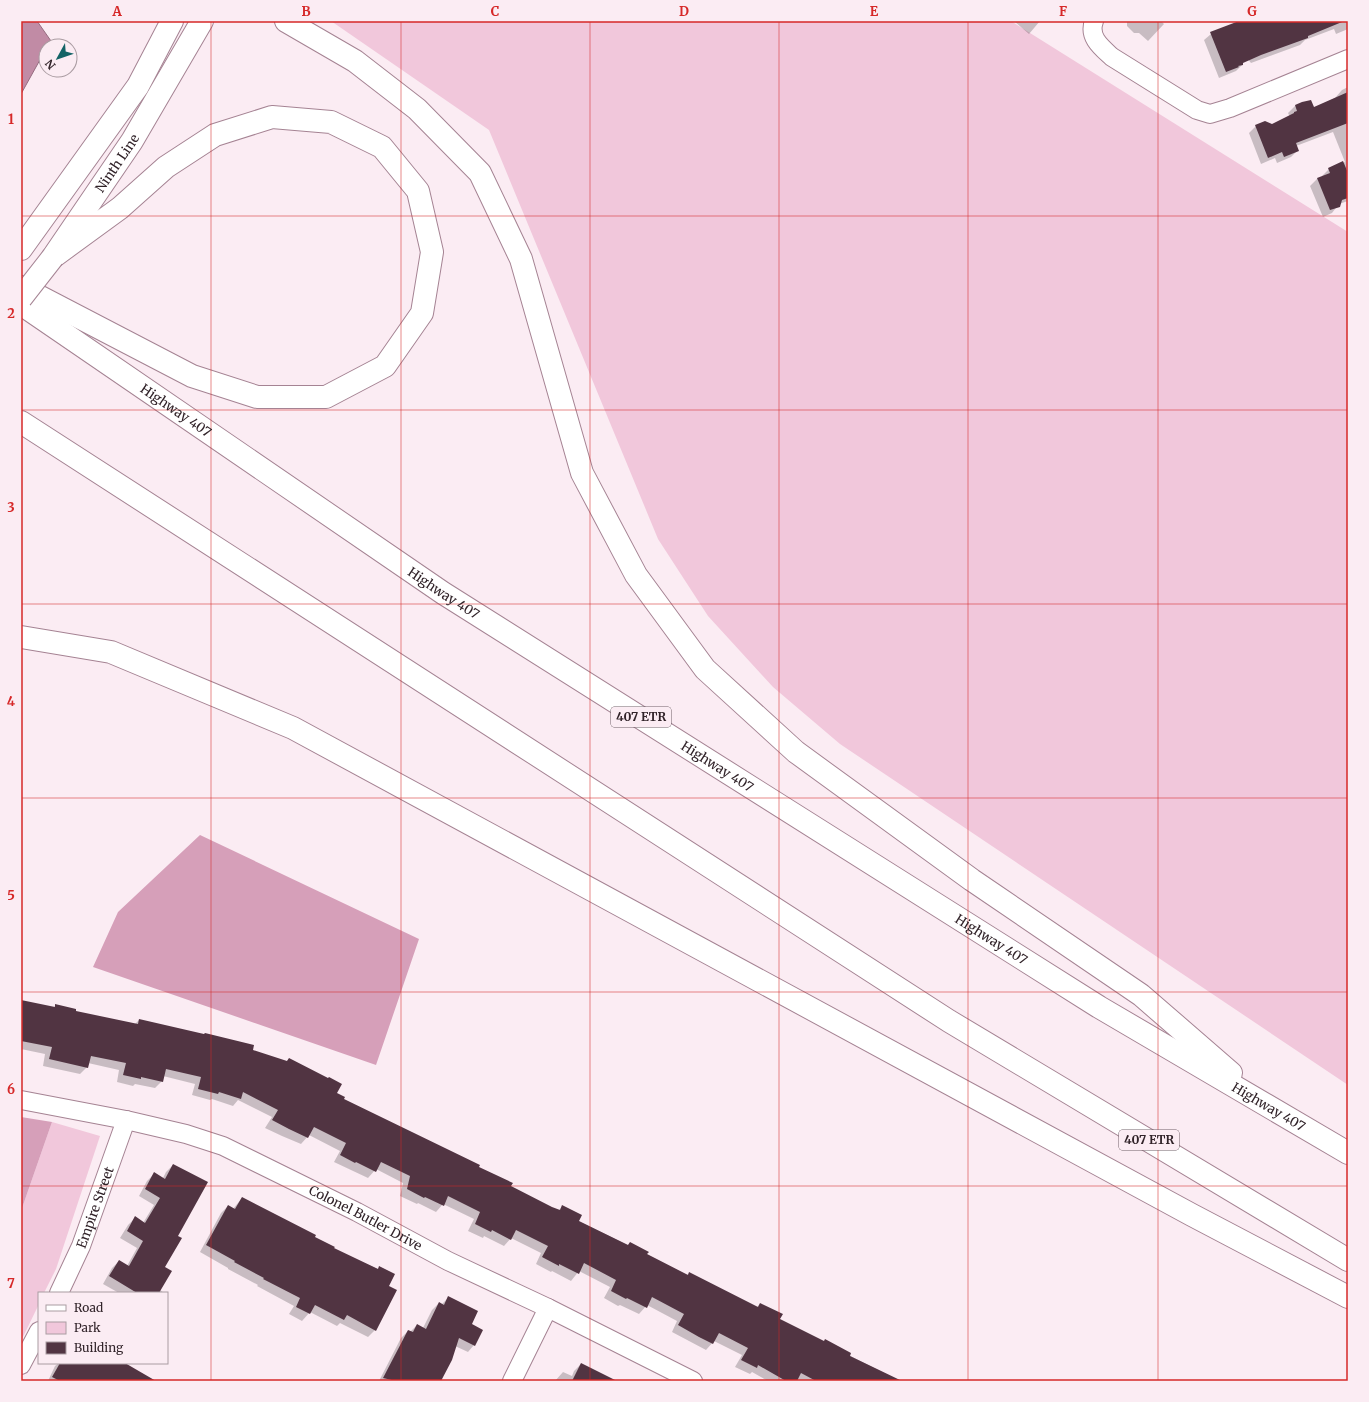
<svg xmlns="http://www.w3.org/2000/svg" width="1369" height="1402" viewBox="0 0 1369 1402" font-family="Merriweather,serif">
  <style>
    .green { fill: #f1c7db }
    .forest { fill: #d69fb9 }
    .water { fill: #c18ba5; stroke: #966c80 }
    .shadow { fill: #0003 }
    .building { fill: #513442 }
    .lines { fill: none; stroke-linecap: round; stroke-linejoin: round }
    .street-casing { stroke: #a58393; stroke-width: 20 }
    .secondary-casing { stroke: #a58393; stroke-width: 24 }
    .highway-casing { stroke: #a58393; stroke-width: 24 }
    .street { stroke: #fff; stroke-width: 18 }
    .secondary { stroke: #fff; stroke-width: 22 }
    .highway { stroke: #fff; stroke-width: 22 }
    .secondary-bridge-casing { stroke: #a58393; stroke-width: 24; stroke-linecap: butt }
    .secondary-bridge { stroke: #fff; stroke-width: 22 }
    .grid { fill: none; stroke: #d62828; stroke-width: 1; stroke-opacity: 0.55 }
    .labels { text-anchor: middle; stroke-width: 4; stroke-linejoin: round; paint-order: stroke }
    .shield { fill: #fbecf3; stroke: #6e5f66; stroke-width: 1 }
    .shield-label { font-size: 12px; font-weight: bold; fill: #312329 }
    .street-label { font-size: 13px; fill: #312329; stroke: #fbecf3 }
    .neatline { fill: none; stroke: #d62828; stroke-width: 1.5 }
    .grid-label { font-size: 13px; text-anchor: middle; font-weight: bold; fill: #d62828 }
  </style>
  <rect width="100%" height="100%" fill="#fbecf3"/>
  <!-- green -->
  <path class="green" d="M331,21H1011L1348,232V1085L840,744L773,687L708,616L658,539L489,130Z
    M52,1122L100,1136L56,1269L44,1293H39V1304L21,1341V1211Z"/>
  <!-- forest -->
  <path class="forest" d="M200,835L419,939L376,1065L93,967L118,912Z
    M21,1117L52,1122L21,1211Z"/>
  <!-- water -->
  <path class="water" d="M21,21H37L51,41L48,46H46V49L21,94Z"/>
  <!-- shadow -->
  <path class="shadow" d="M1014,21H1040L1029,34Z
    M1127,21H1161L1164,24L1148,41L1139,33H1134L1127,26Z
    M1247,21H1348V29L1336,34L1334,29L1305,40L1300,45L1251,63L1226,33Z
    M1211,34L1243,64L1236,71L1219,78L1204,40Z
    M1348,87V201L1339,204L1332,213L1323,217L1310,186L1317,179L1322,177V176L1329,169L1345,162L1333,132L1296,146L1298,150L1291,157L1277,163L1275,158L1261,164L1249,133L1256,126L1272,125L1290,117L1288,113L1295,106L1302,103L1314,108L1335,98L1342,90Z
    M21,1001L53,1008L56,1005L74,1012L135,1024L139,1020L251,1050L286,1062L289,1059L343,1099L478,1167L510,1187L558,1211L563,1206L578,1221L628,1245L630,1243L646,1254L687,1275L689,1273L756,1308L760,1304L779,1320L900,1381H768L752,1372L750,1374L735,1367L742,1355L714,1341L706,1350L672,1332L677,1321L647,1305L639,1314L620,1305L618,1306L604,1298L610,1287L579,1271L571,1281L552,1271L551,1272L536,1264L541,1253L511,1238L504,1246L484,1236L483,1238L468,1231L474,1219L443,1204L436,1212L418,1203L417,1204L400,1196L403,1183L376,1169L368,1178L334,1162L340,1151L309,1135L301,1144L282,1136L265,1128L272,1117L238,1100L233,1106L212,1099L210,1100L192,1095L195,1084L163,1076L162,1081L155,1088L135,1084L133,1086L117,1082L119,1070L88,1063L87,1067L80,1074L43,1066L45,1054L21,1049Z
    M173,1165L177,1236L164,1268L160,1290L164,1293H119L103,1284L112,1268L119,1261L127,1266L137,1248L120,1238L128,1225L135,1218L143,1223L154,1205L139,1196L147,1181L154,1174L163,1178L166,1172Z
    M242,1198L332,1249L378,1269L380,1267L387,1287L396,1291L375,1330L368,1337L340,1323L337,1326L310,1312L302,1321L289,1314L294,1306L257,1286L258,1285L228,1269V1268L200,1252L221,1213L228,1206L233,1209Z
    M448,1298L471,1325L474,1345L468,1352L455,1346L440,1381H379L401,1338L408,1331L410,1332L417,1325L423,1328L432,1310L439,1303L441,1305Z
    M59,1363H122L152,1381H48L55,1366Z
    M581,1364L609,1381H555L563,1372L572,1376L574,1371Z"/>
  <!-- building -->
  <path class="building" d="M1239,21H1342V22L1308,36V38L1261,55L1243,63V65L1238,66L1239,67L1226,72L1210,32Z
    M1348,92V123L1296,143L1299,151L1284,157L1282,152L1268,158L1255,125L1265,121L1272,124L1294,113V112L1297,111L1295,105L1302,102L1311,100L1314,107Z
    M1343,161L1348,173V198L1342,200L1340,207L1330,210L1317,178L1330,173L1328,168Z
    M21,1000L55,1007V1004L76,1009V1011L138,1024L139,1019L204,1034L205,1033L254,1045L253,1050L287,1061L289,1058L328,1078L329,1077L342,1084L337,1093L345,1097L344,1099L480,1165L479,1167L513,1183L511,1186L552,1207L560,1210L562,1205L582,1215L579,1221L628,1245L630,1242L649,1252L647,1254L688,1275L689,1272L758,1307L760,1303L783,1314L780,1319L824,1341L825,1339L851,1353L850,1356L902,1381H816L801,1373L797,1381H786L758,1365L757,1368L741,1360L748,1348L719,1333L713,1344L699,1337L678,1325L684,1314L652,1297L647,1308L627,1298L626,1299L611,1291L616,1280L584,1263L579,1274L559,1264V1266L542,1257L548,1246L516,1230L511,1240L492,1230L491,1232L475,1224L480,1212L448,1196L444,1206L425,1197L424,1198L407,1189L410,1176L381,1162L376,1172L356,1162L355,1163L340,1155L346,1143L314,1127L308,1138L289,1129L272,1120L278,1110L243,1092L241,1099L219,1092L218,1094L198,1089L201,1077L166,1069L163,1082L141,1077V1079L123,1075L126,1063L91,1056L88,1068L49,1059L52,1047L21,1041Z
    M173,1164L208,1182L178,1236L182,1238L165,1267L172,1271L159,1293H137L109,1276L119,1260L129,1266L143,1241L127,1231L135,1216L145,1223L160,1198L145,1189L154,1172L165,1179Z
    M242,1197L316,1235L315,1237L335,1247L334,1248L378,1269L379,1266L395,1274L389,1286L397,1290L376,1331L347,1315L344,1320L315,1305L310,1314L296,1307L300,1298L263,1279L264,1278L234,1262L235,1261L206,1245L228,1205L235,1209Z
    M448,1296L478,1311L472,1324L483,1330L475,1346L459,1338L452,1360L441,1381H396L383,1378L408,1330L413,1332L417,1324L426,1329L439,1302L444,1305Z
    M60,1363H125L156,1381H60L52,1377Z
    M581,1363L617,1381H572Z"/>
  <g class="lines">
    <defs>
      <g id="street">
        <path d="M1094,21C1088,37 1101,47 1112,57L1197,110L1210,114L1230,108L1348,59"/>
        <path id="s1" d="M21,1100L126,1120L186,1134L223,1146L357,1212L448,1261L548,1308L693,1381"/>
        <path id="s2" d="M59,1293L81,1246L126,1120"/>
        <path d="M21,1365L39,1331"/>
        <path d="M512,1381L548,1308"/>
      </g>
      <g id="secondary">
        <path d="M21,249L138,86L172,21"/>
        <path id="s3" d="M55,254L132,141L202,21"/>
      </g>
      <g id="highway">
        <path d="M286,21L355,61L417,109L480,173L521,259L582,473L636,575L705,669L796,752L972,880L1141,995L1231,1073"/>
        <path d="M21,287L192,376L257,397H326L385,366L422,313L432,252L418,191L382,147L331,122L272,117L215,135L166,167L120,208L53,257"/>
        <path id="s4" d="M21,304L443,593L1099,1007L1348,1153"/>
        <path d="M21,422L949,1021L1348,1260"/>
        <path d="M21,637L111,652L293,728L1192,1215L1348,1297"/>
      </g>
    </defs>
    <!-- street casing -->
    <use href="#street" class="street-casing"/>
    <!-- secondary casing -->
    <use href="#secondary" class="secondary-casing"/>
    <!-- highway casing -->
    <use href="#highway" class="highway-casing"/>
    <!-- street -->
    <use href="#street" class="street"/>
    <!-- secondary -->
    <use href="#secondary" class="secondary"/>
    <!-- highway -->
    <use href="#highway" class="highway"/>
    <defs>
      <path id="secondary-bridge" d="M21,298L53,257"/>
    </defs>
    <!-- secondary-bridge casing -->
    <use href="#secondary-bridge" class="secondary-bridge-casing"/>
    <!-- secondary-bridge -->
    <use href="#secondary-bridge" class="secondary-bridge"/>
  </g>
  <!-- grid -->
  <path class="grid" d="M211,21V1381M401,21V1381M590,21V1381M779,21V1381M968,21V1381M1158,21V1381M21,216H1348M21,410H1348M21,604H1348M21,798H1348M21,992H1348M21,1186H1348"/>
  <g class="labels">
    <!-- shield labels -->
    <g class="shield">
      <rect x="611" y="707" width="60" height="20" rx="3"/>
      <rect x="1119" y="1130" width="60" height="20" rx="3"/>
    </g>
    <g class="shield-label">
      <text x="641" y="721">407 ETR</text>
      <text x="1149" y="1144">407 ETR</text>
    </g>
    <!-- street labels -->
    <g class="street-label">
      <text dy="5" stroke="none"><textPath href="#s3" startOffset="110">Ninth Line</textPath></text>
      <text dy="5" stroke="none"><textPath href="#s4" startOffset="188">Highway 407</textPath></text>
      <text dy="5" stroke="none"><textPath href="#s4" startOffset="512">Highway 407</textPath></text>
      <text dy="5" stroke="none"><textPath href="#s4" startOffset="836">Highway 407</textPath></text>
      <text dy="5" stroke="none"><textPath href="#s4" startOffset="1160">Highway 407</textPath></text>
      <text dy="5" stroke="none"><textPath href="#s4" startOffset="1484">Highway 407</textPath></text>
      <text dy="5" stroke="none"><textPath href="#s2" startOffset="93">Empire Street</textPath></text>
      <text dy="5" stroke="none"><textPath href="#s1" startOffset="367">Colonel Butler Drive</textPath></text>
    </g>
  </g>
  <!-- border -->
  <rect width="1369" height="1402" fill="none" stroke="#fbecf3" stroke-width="44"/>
  <!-- legend -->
  <rect x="38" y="1292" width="130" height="72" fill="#fbecf3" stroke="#aa9ca2"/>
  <rect x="46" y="1305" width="20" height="6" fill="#ffffff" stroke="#aa9ca2"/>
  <text x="74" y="1312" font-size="12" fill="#312329">Road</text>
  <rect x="46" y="1322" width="20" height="12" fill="#f1c7db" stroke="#aa9ca2"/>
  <text x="74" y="1332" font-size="12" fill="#312329">Park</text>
  <rect x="46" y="1342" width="20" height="12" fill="#513442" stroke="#aa9ca2"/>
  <text x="74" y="1352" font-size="12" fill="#312329">Building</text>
  <!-- north arrow -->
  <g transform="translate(58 58) rotate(230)"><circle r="19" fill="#fbecf3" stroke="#aa9ca2"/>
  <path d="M0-3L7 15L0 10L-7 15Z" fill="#136366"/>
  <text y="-6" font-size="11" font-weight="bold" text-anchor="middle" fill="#312329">N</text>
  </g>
  <rect x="22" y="22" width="1325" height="1358" class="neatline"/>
  <g class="grid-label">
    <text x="117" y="16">A</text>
    <text x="306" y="16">B</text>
    <text x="495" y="16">C</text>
    <text x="684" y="16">D</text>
    <text x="874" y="16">E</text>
    <text x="1063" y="16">F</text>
    <text x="1252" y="16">G</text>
    <text x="11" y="124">1</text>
    <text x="11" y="318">2</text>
    <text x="11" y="512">3</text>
    <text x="11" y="706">4</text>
    <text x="11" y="900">5</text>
    <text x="11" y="1094">6</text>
    <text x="11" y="1288">7</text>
  </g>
</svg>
